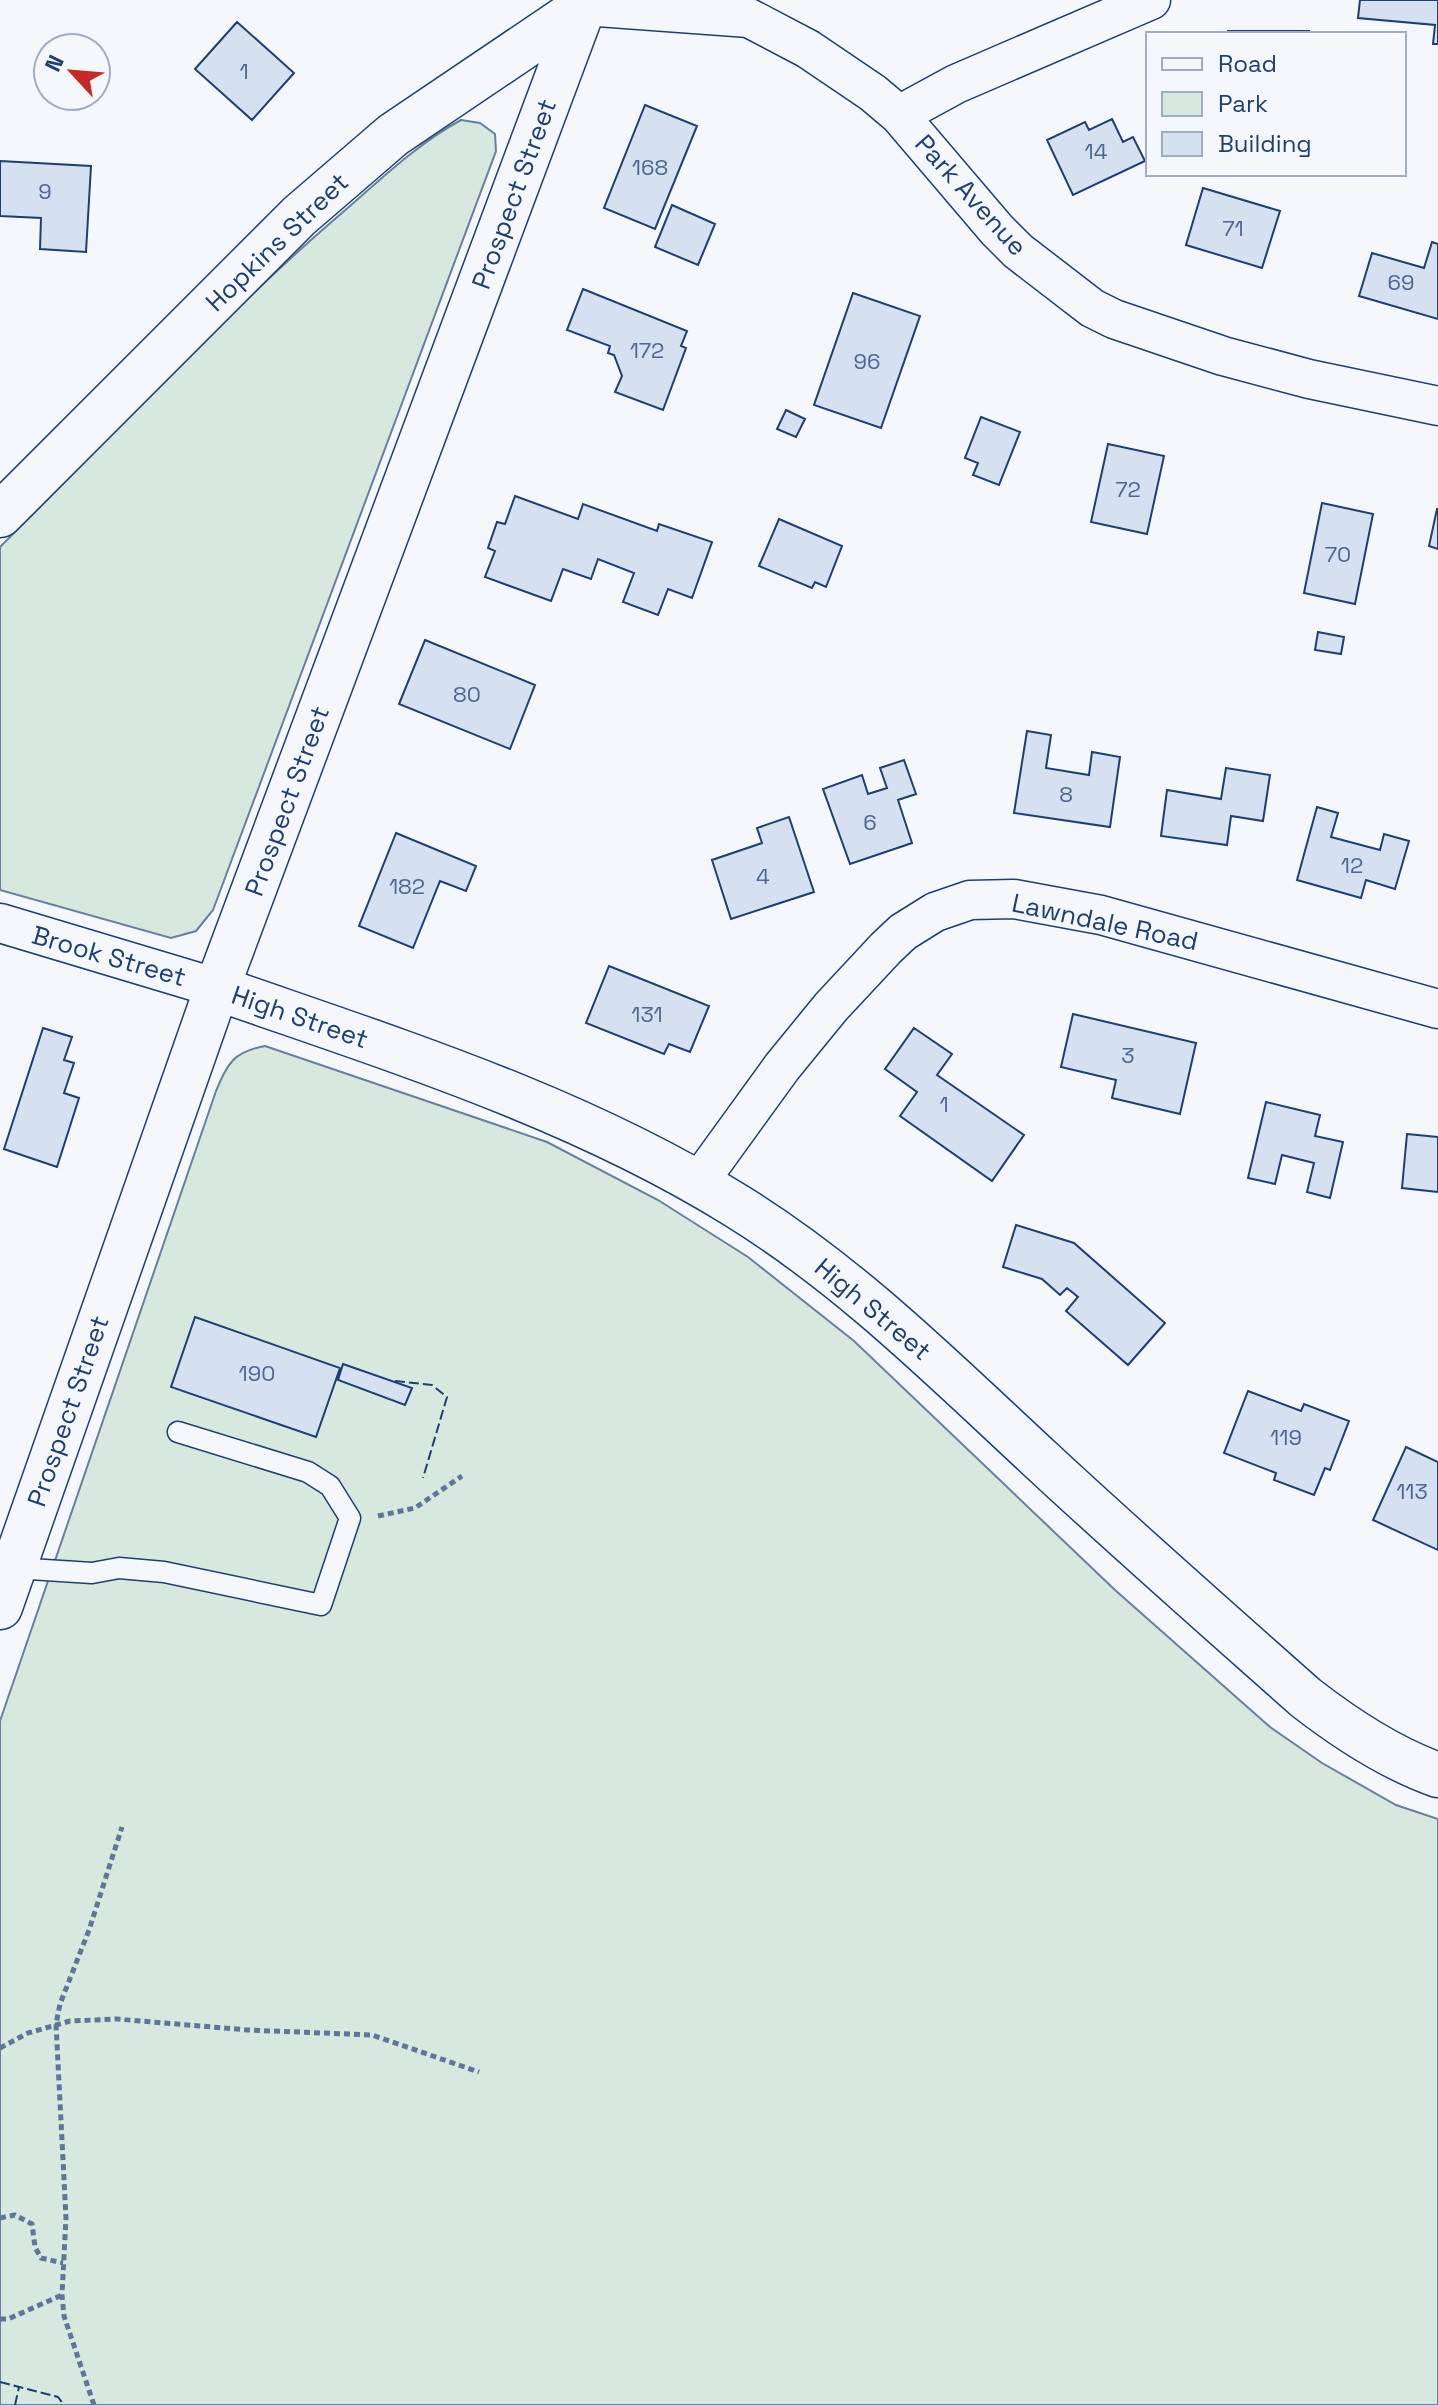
<svg xmlns="http://www.w3.org/2000/svg" width="1438" height="2405" viewBox="0 0 1438 2405" font-family="'Space Grotesk',sans-serif">
  <style>
    .green { fill: #d7e8df; stroke: #687fa3; stroke-width: 2 }
    .building { fill: #d5e0f0; stroke: #1d3f73; stroke-width: 2 }
    .lines { fill: none; stroke-linecap: round; stroke-linejoin: round }
    .lane-casing { stroke: #1d3f73; stroke-width: 23 }
    .street-casing { stroke: #1d3f73; stroke-width: 41 }
    .secondary-casing { stroke: #1d3f73; stroke-width: 47 }
    .path { stroke: #5e769c; stroke-width: 5; stroke-dasharray: 6 4; stroke-linecap: butt }
    .lane { stroke: #f4f7fb; stroke-width: 20 }
    .street { stroke: #f4f7fb; stroke-width: 38 }
    .secondary { stroke: #f4f7fb; stroke-width: 44 }
    .fence { stroke: #1d3f73; stroke-width: 2; stroke-dasharray: 10 4; stroke-linecap: butt }
    .labels { text-anchor: middle; stroke-width: 6; stroke-linejoin: round; paint-order: stroke }
    .number-label { font-size: 22px; fill: #4b6792 }
    .street-label { font-size: 26px; fill: #1d3f73; stroke: #f4f7fb }
  </style>
  <rect width="100%" height="100%" fill="#f4f7fb"/>
  <!-- green -->
  <path class="green" d="M461,120L480,123L495,134L496,151L213,910L196,931L171,938L0,890V547C111,437 218,320 336,218C376,184 415,145 461,120Z
    M265,1046L547,1142L658,1200L748,1257L854,1341L1115,1590L1270,1727L1322,1763L1396,1805L1438,1819V2405H0V1721L216,1091C228,1063 233,1052 265,1046Z"/>
  <!-- building -->
  <path class="building" d="M1360,0H1438V44H1433L1435,25L1358,18Z
    M237,22L294,73L252,120L195,69Z
    M1228,31H1309V34H1228Z
    M645,105L697,126L655,229L604,208Z
    M1112,119L1123,142L1133,137L1145,161L1073,195L1047,140L1085,122L1089,130Z
    M0,161L91,166L86,252L40,249L41,218L0,216Z
    M1203,188L1280,211L1262,268L1186,245Z
    M672,205L715,224L698,265L655,247Z
    M1432,242L1438,244V319L1359,296L1372,253L1424,268Z
    M583,289L687,331L681,346L686,348L663,410L615,392L622,376L614,355L608,353L610,346L567,330Z
    M853,293L920,316L881,428L814,405Z
    M786,410L805,419L796,437L777,429Z
    M981,417L1020,432L999,485L973,475L978,463L965,458Z
    M1108,444L1164,456L1147,534L1091,522Z
    M515,496L578,519L583,504L657,531L659,524L712,542L692,598L668,589L658,615L623,602L634,573L598,559L591,579L563,569L551,601L485,577L495,551L488,548L497,522L505,524Z
    M1322,503L1373,514L1355,604L1304,593Z
    M1437,509H1438V549L1429,546Z
    M779,519L842,546L826,587L815,582L812,588L759,566Z
    M1318,632L1344,637L1341,654L1315,650Z
    M425,640L535,685L510,749L399,704Z
    M1027,731L1051,735L1046,768L1089,775L1092,752L1120,757L1110,827L1014,813Z
    M904,760L916,794L898,800L912,843L850,864L823,789L862,775L868,794L887,788L880,768Z
    M1226,768L1270,775L1263,821L1231,816L1227,845L1161,836L1167,790L1221,799Z
    M1317,807L1338,813L1331,837L1380,850L1384,834L1409,841L1395,889L1366,880L1361,898L1297,880Z
    M789,817L814,892L731,919L712,860L762,843L757,828Z
    M396,833L476,866L466,891L440,881L413,948L359,926Z
    M609,966L709,1006L690,1052L669,1044L664,1054L586,1023Z
    M1073,1014L1196,1043L1180,1114L1112,1098L1116,1080L1061,1067Z
    M43,1028L72,1037L64,1060L74,1063L64,1093L79,1098L57,1167L4,1149Z
    M914,1028L952,1054L937,1075L1024,1135L992,1181L900,1116L917,1092L885,1069Z
    M1266,1102L1320,1115L1315,1136L1343,1142L1330,1198L1307,1192L1314,1163L1282,1155L1275,1184L1248,1178Z
    M1407,1134L1438,1137V1192L1402,1188Z
    M1016,1225L1074,1243L1165,1323L1128,1365L1066,1311L1078,1297L1067,1288L1060,1295L1042,1279L1003,1267Z
    M195,1317L340,1368L316,1437L171,1387Z
    M343,1364L412,1388L405,1405L338,1380Z
    M1248,1391L1301,1411L1304,1404L1349,1421L1330,1470L1325,1468L1314,1495L1274,1480L1276,1473L1224,1453Z
    M1406,1447L1438,1462V1550L1373,1520Z"/>
  <g class="lines">
    <defs>
      <path id="lane" d="M14,1568L92,1573L119,1568L164,1572L321,1605L350,1518L330,1486L308,1472L178,1432"/>
      <path id="street" d="M584,6L749,18L808,49L873,93L899,115L997,230L1018,251L1092,308L1114,319L1223,356L1309,379L1438,406
        M899,115L956,84L1151,0
        M0,923L217,988
        M698,1183L782,1067L831,1007L886,948L903,932L935,912L970,900L1014,899L1101,915L1438,1009"/>
      <path id="secondary" d="M0,515L299,216L393,135L584,6
        M217,988C394,1050 575,1106 735,1205C849,1275 943,1369 1040,1459C1127,1540 1217,1619 1306,1698C1346,1729 1390,1758 1438,1775
        M0,1607L217,988L586,0"/>
    </defs>
    <!-- lane casing -->
    <use href="#lane" class="lane-casing"/>
    <!-- street casing -->
    <use href="#street" class="street-casing"/>
    <!-- secondary casing -->
    <use href="#secondary" class="secondary-casing"/>
    <!-- path -->
    <path class="path" d="M378,1516L415,1508L462,1476
      M0,2048L28,2033L70,2021L117,2019L248,2030L372,2035L479,2072
      M0,2218L15,2215L32,2224L35,2247L41,2258L63,2263
      M0,2319H8L62,2295
      M94,2405L64,2316L62,2295L66,2218L56,2024L60,2004L89,1930L122,1827"/>
    <!-- lane -->
    <use href="#lane" class="lane"/>
    <!-- street -->
    <use href="#street" class="street"/>
    <!-- secondary -->
    <use href="#secondary" class="secondary"/>
    <!-- fence -->
    <path class="fence" d="M395,1381L432,1385L447,1397L423,1478
      M0,2382L58,2397L64,2405
      M15,2405L19,2387"/>
  </g>
  <g class="labels">
    <!-- number labels -->
    <g class="number-label">
      <text x="244" y="79">1</text>
      <text x="1096" y="159">14</text>
      <text x="650" y="175">168</text>
      <text x="45" y="199">9</text>
      <text x="1233" y="236">71</text>
      <text x="1401" y="290">69</text>
      <text x="647" y="358">172</text>
      <text x="867" y="369">96</text>
      <text x="1128" y="497">72</text>
      <text x="1338" y="562">70</text>
      <text x="467" y="702">80</text>
      <text x="1066" y="802">8</text>
      <text x="870" y="830">6</text>
      <text x="1352" y="873">12</text>
      <text x="763" y="884">4</text>
      <text x="407" y="894">182</text>
      <text x="647" y="1022">131</text>
      <text x="1128" y="1063">3</text>
      <text x="944" y="1112">1</text>
      <text x="257" y="1381">190</text>
      <text x="1286" y="1445">119</text>
      <text x="1412" y="1499">113</text>
    </g>
    <!-- street labels -->
    <g class="street-label">
      <text transform="translate(514 194) rotate(-70)" y="9">Prospect Street</text>
      <text transform="translate(971 195) rotate(48)" y="9">Park Avenue</text>
      <text transform="translate(277 242) rotate(-44)" y="9">Hopkins Street</text>
      <text transform="translate(287 801) rotate(-70)" y="9">Prospect Street</text>
      <text transform="translate(1105 922) rotate(12)" y="9">Lawndale Road</text>
      <text transform="translate(109 956) rotate(16)" y="9">Brook Street</text>
      <text transform="translate(300 1017) rotate(19)" y="9">High Street</text>
      <text transform="translate(873 1309) rotate(40)" y="9">High Street</text>
      <text transform="translate(68 1411) rotate(-71)" y="9">Prospect Street</text>
    </g>
  </g>
  <!-- legend -->
  <rect x="1146" y="32" width="260" height="144" fill="#f4f7fb" stroke="#9eadc5" stroke-width="2"/>
  <rect x="1162" y="58" width="40" height="12" fill="#f4f7fb" stroke="#9eadc5" stroke-width="2"/>
  <text x="1218" y="72" font-size="24" fill="#1d3f73">Road</text>
  <rect x="1162" y="92" width="40" height="24" fill="#d7e8df" stroke="#9eadc5" stroke-width="2"/>
  <text x="1218" y="112" font-size="24" fill="#1d3f73">Park</text>
  <rect x="1162" y="132" width="40" height="24" fill="#d5e0f0" stroke="#9eadc5" stroke-width="2"/>
  <text x="1218" y="152" font-size="24" fill="#1d3f73">Building</text>
  <!-- north arrow -->
  <g transform="translate(72 72) rotate(296)"><circle r="38" fill="#f4f7fb" stroke="#9eadc5" stroke-width="2"/>
  <path d="M0-6L14 30L0 20L-14 30Z" fill="#c62828"/>
  <text y="-12" font-size="22" font-weight="bold" text-anchor="middle" fill="#1d3f73">N</text>
  </g>
</svg>
